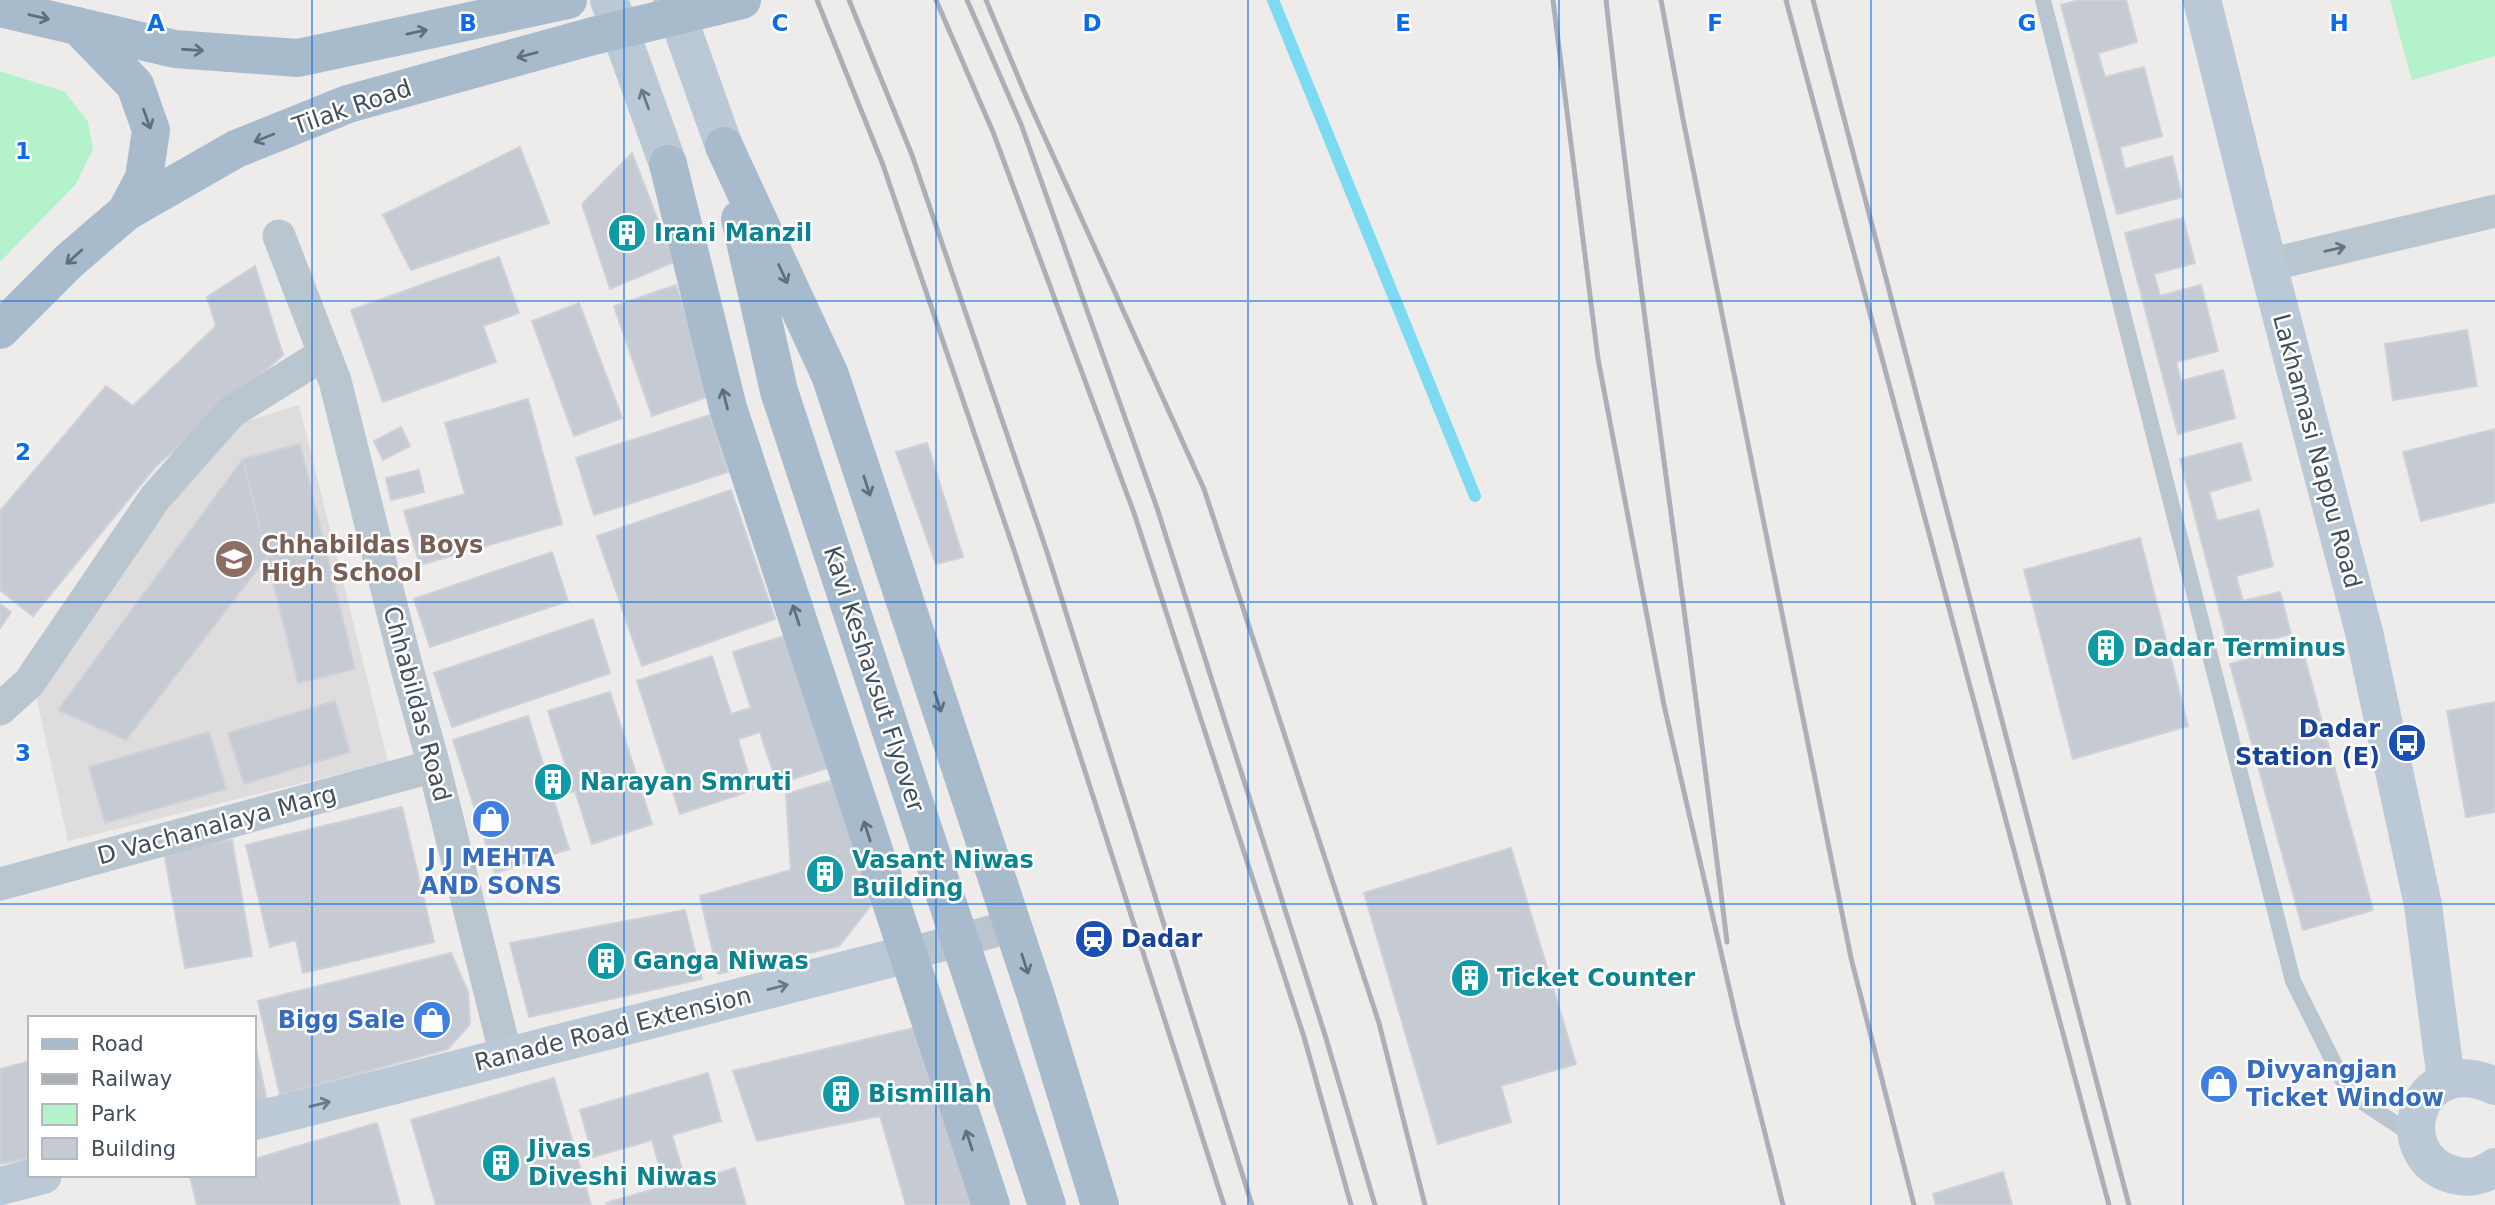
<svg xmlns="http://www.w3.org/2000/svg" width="2495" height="1205" viewBox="0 0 2495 1205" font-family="'DejaVu Sans',sans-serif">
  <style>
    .education { fill: #dfdcdd }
    .green { fill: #b3f2cb }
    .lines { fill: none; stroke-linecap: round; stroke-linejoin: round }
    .stream { stroke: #7cdaf3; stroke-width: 12 }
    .building { fill: #c6cad2; stroke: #ced1d8; stroke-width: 2 }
    .lane { stroke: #bac6cf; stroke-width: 16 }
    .street { stroke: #bac6cf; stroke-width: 33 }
    .secondary { stroke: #bbc9d7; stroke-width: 38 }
    .primary { stroke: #a8bbcd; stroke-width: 38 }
    .rail { stroke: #acb0b6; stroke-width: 5 }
    .oneway { stroke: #616f7c }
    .oneway2 { stroke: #6c7a86 }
    .oneway3 { stroke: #66737d }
    .grid { fill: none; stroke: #0a6ce9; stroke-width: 2; stroke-opacity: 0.55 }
    .labels { text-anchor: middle; stroke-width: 5; stroke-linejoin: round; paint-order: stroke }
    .street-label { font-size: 24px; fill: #424f5a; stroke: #fff }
    .culture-label { font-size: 24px; font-weight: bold; fill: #0d838f; stroke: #fff; text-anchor: start }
    .education-label { font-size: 24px; font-weight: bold; fill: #785e54; stroke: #fff; text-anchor: start }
    .transit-label { font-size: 24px; font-weight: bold; fill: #164399; stroke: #fff; text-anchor: end }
    .shop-label { font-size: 24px; font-weight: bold; fill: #366cbe; stroke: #fff }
    .grid-label { font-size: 23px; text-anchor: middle; font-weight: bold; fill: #0a6ce9; stroke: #fff; stroke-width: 5; stroke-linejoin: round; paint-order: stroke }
  </style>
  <rect width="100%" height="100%" fill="#eeebeb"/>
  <!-- education -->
  <path class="education" d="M299,405L388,762L68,841L35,691L227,427Z"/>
  <!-- green -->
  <path class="green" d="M2390,0H2495V56L2412,80Z
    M0,71L65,92L88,122L93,149L76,184L0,262Z"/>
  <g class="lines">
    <!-- stream -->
    <path class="stream" d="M1273,0L1475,496"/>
  </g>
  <!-- building -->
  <path class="building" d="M2080,0H2126L2137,42L2098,53L2105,77L2144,67L2162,136L2120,147L2125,169L2172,156L2182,197L2117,214L2061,5Z
    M520,147L549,223L411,270L383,215Z
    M632,153L674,262L610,289L582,204Z
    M2183,218L2195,263L2154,274L2160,296L2201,285L2218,351L2176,362L2181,381L2223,370L2235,418L2178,434L2125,233Z
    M499,257L519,313L483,326L496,362L383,402L351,310Z
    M255,266L283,355L156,466L33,616L0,590V511L106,386L133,406L216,326L207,297Z
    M676,285L713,395L652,416L614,306Z
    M579,303L622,418L574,436L532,321Z
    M2467,330L2477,386L2393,400L2385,344Z
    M528,399L562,524L420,565L404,511L465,494L445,423Z
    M710,415L728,472L594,515L576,458Z
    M401,427L410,446L383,460L374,441Z
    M2495,429V502L2421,521L2403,452Z
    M927,443L963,557L936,564L896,452Z
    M2241,443L2251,480L2209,492L2217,521L2259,510L2273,566L2236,576L2243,601L2280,592L2291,634L2230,651L2180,459Z
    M300,444L355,669L298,683L243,459Z
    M243,459L267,557L126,740L58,710Z
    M419,470L424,492L391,500L386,478Z
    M731,490L775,619L642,666L597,536Z
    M2140,538L2188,726L2073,759L2024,570Z
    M552,552L568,601L430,647L414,599Z
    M0,604L11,612L0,628Z
    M593,619L610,673L452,727L434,673Z
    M794,633L837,765L777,784L760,732L738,739L753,790L680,814L637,681L712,656L731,714L751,708L733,652Z
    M2301,644L2373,910L2303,930L2230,664Z
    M610,692L652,824L592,844L575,791L553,798L569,849L495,873L453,740L528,716L546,773L566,767L548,711Z
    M335,701L350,752L244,784L228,733Z
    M2495,702V812L2466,817L2447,711Z
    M209,732L226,789L105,823L89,767Z
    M837,779L872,904L839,946L718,974L700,896L791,870L786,794Z
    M402,807L434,942L303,973L296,940L270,947L246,845Z
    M232,840L252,956L185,968L164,852Z
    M1511,848L1576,1064L1501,1086L1511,1122L1438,1144L1364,893Z
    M685,910L702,979L529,1017L510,943Z
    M451,953L468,992L470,1024L448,1049L280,1095L258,1001Z
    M918,1027L978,1205H906L880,1116L757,1141L733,1071Z
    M254,1040L267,1101L254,1104Z
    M30,1061V1158L0,1164V1069Z
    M708,1073L721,1121L672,1135L686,1183L735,1168L746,1205H607L606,1203L665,1186L652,1140L593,1157L580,1110Z
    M554,1078L591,1205H436L411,1120Z
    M377,1123L400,1205H197L190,1177L254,1175V1159Z
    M2003,1172L2012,1205H1936L1933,1194Z"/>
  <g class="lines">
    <!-- lane -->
    <path class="lane" d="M2043,0L2293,981L2349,1093L2414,1136"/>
    <!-- street -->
    <path class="street" d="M279,236L335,381L405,661L434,766L506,1056
      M2268,265L2495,211
      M0,709L29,683L155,498L231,412L324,354
      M0,884L434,766
      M908,954L1013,926"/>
    <!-- secondary -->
    <path class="secondary" d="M609,0L668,164
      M672,0L724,146
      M2202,0L2268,265L2364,632L2423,905L2446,1080
      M2495,1086C2414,1049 2387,1158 2454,1175C2468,1179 2483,1176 2495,1167
      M254,1121L908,954
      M0,1186L43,1175"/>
    <!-- primary -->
    <path class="primary" d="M0,8L175,49L298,58L568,0
      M724,146L830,375L1036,996L1100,1205
      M668,164L728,408L991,1205
      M126,212L236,149L348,104L593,36L742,0
      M740,219L779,391L1047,1205
      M0,330L69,261L126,212L144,178L151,130L135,85L78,26"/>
    <!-- rail -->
    <path class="rail" d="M817,0L883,165L1016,556L1224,1205
      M849,0L912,155L1047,552L1252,1205
      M936,0L993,132L1134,513L1304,1037L1351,1205
      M967,0L1021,124L1157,508L1325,1035L1375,1205
      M986,0L1027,98L1204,489L1379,1023L1425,1205
      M1553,0L1598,359L1664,705L1737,1022L1783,1205
      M1606,0C1641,315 1689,628 1727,942
      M1661,0L1683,119L1851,958L1914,1205
      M1786,0L2109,1205
      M1813,0L2129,1205"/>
  </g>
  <!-- one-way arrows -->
  <defs><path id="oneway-shaft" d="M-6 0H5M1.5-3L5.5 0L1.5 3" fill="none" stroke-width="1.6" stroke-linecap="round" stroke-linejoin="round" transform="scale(1.75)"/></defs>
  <g class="oneway">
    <use href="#oneway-shaft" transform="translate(39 17) rotate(13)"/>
    <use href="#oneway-shaft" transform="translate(417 32) rotate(-12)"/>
    <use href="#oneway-shaft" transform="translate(193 50) rotate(4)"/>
    <use href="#oneway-shaft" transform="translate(527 55) rotate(165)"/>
    <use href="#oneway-shaft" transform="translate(147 119) rotate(70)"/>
    <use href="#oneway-shaft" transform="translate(264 138) rotate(158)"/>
    <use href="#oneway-shaft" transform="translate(74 257) rotate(138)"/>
    <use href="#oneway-shaft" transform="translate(783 274) rotate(65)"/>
    <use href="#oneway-shaft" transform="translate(725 399) rotate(-104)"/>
    <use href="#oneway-shaft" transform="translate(867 486) rotate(72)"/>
    <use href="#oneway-shaft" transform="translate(796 615) rotate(-108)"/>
    <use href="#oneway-shaft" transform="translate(938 702) rotate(72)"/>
    <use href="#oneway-shaft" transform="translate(867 831) rotate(-108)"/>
    <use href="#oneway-shaft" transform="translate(1025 964) rotate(72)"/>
    <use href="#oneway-shaft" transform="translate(969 1140) rotate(-108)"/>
  </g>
  <g class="oneway2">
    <use href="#oneway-shaft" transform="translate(645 99) rotate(-110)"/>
    <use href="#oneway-shaft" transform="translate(778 987) rotate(-14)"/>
    <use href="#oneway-shaft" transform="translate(320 1104) rotate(-14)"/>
  </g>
  <use class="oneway3" href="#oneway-shaft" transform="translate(2335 249) rotate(-13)"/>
  <!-- grid -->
  <path class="grid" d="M312,0V1205M624,0V1205M936,0V1205M1248,0V1205M1559,0V1205M1871,0V1205M2183,0V1205M0,301H2495M0,602H2495M0,904H2495"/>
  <!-- icons -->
  <defs>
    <symbol id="building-disc" viewBox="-11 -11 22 22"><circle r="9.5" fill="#0f9aa8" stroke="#fff"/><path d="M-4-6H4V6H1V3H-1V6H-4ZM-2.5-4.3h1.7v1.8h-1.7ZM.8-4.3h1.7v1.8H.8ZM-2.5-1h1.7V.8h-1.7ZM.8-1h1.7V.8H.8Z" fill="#fff"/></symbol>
    <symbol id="school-disc" viewBox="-11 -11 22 22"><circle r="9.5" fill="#8d6e63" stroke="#fff"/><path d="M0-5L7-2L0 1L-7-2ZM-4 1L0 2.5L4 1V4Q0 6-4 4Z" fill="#fff"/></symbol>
    <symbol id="bus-disc" viewBox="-11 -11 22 22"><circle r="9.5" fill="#1a4fb4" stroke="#fff"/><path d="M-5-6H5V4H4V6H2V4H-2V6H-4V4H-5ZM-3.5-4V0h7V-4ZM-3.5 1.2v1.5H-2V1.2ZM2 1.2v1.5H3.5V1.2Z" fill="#fff"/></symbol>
    <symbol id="shop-disc" viewBox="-11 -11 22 22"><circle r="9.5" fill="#3f7fe0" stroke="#fff"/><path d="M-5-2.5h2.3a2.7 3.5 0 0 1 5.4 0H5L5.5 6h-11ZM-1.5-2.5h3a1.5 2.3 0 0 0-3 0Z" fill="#fff"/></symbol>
    <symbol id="station-disc" viewBox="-11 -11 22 22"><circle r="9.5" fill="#1a4fb4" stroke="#fff"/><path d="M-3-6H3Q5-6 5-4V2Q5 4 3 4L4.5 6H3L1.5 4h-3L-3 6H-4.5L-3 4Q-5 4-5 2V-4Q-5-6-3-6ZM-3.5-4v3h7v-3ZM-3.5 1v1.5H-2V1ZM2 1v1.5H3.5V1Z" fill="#fff"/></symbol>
  </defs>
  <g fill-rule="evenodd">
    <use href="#building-disc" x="605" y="211" width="44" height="44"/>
    <use href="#school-disc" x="212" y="537" width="44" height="44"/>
    <use href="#building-disc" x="2084" y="626" width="44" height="44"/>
    <use href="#bus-disc" x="2385" y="721" width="44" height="44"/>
    <use href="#building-disc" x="531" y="760" width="44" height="44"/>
    <use href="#shop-disc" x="469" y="797" width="44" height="44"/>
    <use href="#building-disc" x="803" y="852" width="44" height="44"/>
    <use href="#station-disc" x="1072" y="917" width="44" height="44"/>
    <use href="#building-disc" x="584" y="939" width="44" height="44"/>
    <use href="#building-disc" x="1448" y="956" width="44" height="44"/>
    <use href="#shop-disc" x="410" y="998" width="44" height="44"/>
    <use href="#shop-disc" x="2197" y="1062" width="44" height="44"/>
    <use href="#building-disc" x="819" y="1072" width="44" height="44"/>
    <use href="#building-disc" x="479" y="1141" width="44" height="44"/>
  </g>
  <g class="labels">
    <!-- street labels -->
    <g class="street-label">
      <text transform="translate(352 107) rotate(-19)" y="8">Tilak Road</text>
      <text transform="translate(2317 451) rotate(75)" y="8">Lakhamasi Nappu Road</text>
      <text transform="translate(874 679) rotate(72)" y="8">Kavi Keshavsut Flyover</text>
      <text transform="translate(417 704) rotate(75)" y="8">Chhabildas Road</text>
      <text transform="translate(217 825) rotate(-15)" y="8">D Vachanalaya Marg</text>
      <text transform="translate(613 1029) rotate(-14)" y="8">Ranade Road Extension</text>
    </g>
    <!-- culture labels -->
    <g class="culture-label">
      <text x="654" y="241">Irani Manzil</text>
      <text x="2133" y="656">Dadar Terminus</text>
      <text x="580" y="790">Narayan Smruti</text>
      <text x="852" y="868">Vasant Niwas<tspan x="852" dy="28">Building</tspan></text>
      <text x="633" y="969">Ganga Niwas</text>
      <text x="1497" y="986">Ticket Counter</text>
      <text x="868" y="1102">Bismillah</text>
      <text x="528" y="1157">Jivas<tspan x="528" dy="28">Diveshi Niwas</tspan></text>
    </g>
    <!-- education labels -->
    <g class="education-label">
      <text x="261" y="553">Chhabildas Boys<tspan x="261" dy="28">High School</tspan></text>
    </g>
    <!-- transit labels -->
    <g class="transit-label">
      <text x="2380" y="737">Dadar<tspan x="2380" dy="28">Station (E)</tspan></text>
      <text x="1121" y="947" text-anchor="start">Dadar</text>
    </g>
    <!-- shop labels -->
    <g class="shop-label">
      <text x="491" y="866">J J MEHTA<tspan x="491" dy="28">AND SONS</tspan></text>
      <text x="405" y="1028" text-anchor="end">Bigg Sale</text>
      <text x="2246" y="1078" text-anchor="start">Divyangjan<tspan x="2246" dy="28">Ticket Window</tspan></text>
    </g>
  </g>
  <g class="grid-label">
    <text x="156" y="31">A</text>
    <text x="468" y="31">B</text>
    <text x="780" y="31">C</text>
    <text x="1092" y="31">D</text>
    <text x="1403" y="31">E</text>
    <text x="1715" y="31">F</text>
    <text x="2027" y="31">G</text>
    <text x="2339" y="31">H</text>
    <text x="23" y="159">1</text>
    <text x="23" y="460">2</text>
    <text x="23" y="761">3</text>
  </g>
  <!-- legend -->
  <rect x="28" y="1016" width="228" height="161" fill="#ffffff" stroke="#b3b9bd" stroke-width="2"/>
  <rect x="42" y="1039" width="35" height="10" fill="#a8bbcd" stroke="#b3b9bd" stroke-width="2"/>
  <text x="91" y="1051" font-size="21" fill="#424f5a">Road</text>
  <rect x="42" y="1074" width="35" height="10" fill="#acb0b6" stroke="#b3b9bd" stroke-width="2"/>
  <text x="91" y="1086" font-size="21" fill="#424f5a">Railway</text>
  <rect x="42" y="1104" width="35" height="21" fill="#b3f2cb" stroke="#b3b9bd" stroke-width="2"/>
  <text x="91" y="1121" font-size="21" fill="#424f5a">Park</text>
  <rect x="42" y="1138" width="35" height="21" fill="#c6cad2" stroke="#b3b9bd" stroke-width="2"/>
  <text x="91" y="1156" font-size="21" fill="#424f5a">Building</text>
</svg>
